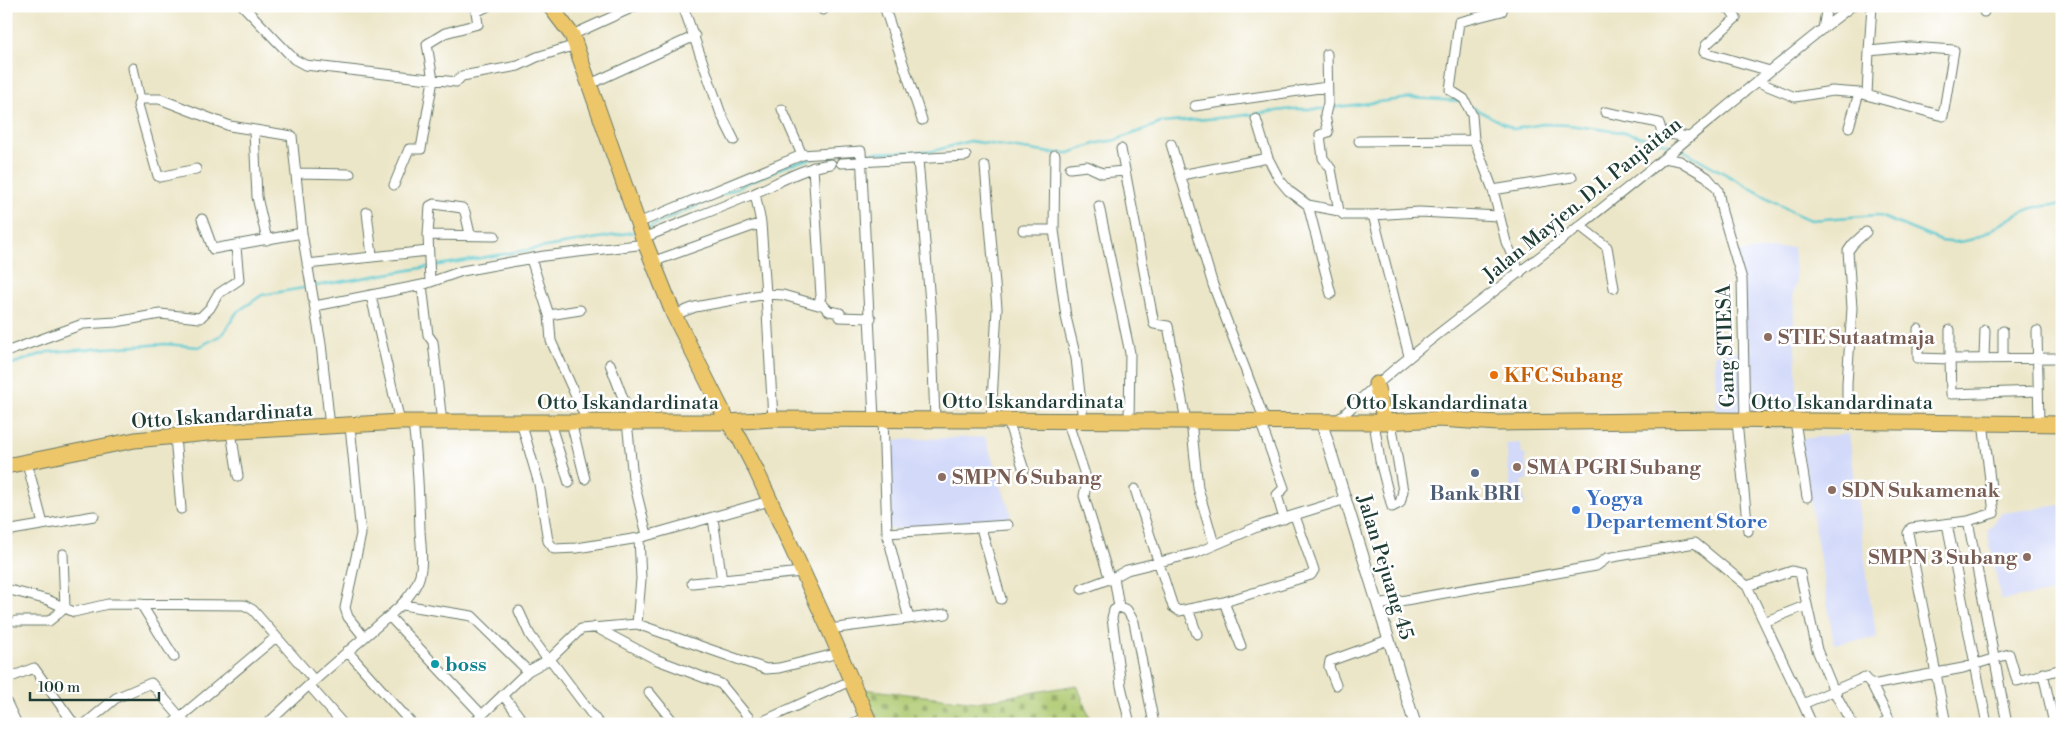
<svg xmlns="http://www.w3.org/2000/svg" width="2068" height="730" viewBox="0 0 2068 730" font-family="'Libre Bodoni',serif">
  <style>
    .built { fill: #d2d9f9 }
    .cemetery { fill: url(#cemetery-stones); stroke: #668352 }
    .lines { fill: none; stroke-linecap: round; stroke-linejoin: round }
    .stream { stroke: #59c7ce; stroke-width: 2.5 }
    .minor-casing { stroke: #677868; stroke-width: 11 }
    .tertiary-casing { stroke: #677868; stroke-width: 13 }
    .primary-casing { stroke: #677868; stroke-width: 17 }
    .minor { stroke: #fff; stroke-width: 9 }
    .tertiary { stroke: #fff; stroke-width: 11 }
    .primary { stroke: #ecc669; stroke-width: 15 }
    .education-dot { fill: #8d6e63; stroke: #fff; stroke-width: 2 }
    .food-dot { fill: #e8710a; stroke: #fff; stroke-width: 2 }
    .service-dot { fill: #5c6f8a; stroke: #fff; stroke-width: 2 }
    .shop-dot { fill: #3f7fe0; stroke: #fff; stroke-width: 2 }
    .culture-dot { fill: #0f9aa8; stroke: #fff; stroke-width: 2 }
    .labels { text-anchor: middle; stroke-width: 5; stroke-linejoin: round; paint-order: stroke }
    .street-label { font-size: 20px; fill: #1f3d34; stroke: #fff }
    .education-label { font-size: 20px; font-weight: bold; fill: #785e54; stroke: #fff; text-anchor: start }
    .food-label { font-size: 20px; font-weight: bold; fill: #c56008; stroke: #fff; text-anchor: start }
    .service-label { font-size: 20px; font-weight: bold; fill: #4e5e75; stroke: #fff }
    .shop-label { font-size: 20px; font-weight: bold; fill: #366cbe; stroke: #fff; text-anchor: start }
    .culture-label { font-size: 20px; font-weight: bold; fill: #0d838f; stroke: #fff; text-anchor: start }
  </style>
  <defs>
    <pattern id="cemetery-stones" width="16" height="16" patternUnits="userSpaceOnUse" patternTransform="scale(1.25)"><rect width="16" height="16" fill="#adc96f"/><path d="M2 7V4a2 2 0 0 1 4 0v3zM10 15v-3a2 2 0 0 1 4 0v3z" fill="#8ca45c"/></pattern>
  </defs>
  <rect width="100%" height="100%" fill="#fff"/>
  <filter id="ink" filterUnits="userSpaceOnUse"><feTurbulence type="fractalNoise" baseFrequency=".02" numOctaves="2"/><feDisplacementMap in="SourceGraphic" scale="10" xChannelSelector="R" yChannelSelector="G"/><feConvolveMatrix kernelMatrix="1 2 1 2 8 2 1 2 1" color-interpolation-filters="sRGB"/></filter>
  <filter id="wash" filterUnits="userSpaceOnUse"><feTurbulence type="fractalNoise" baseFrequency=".0096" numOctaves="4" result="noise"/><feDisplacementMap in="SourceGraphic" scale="20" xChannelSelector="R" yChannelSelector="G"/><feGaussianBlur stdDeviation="1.12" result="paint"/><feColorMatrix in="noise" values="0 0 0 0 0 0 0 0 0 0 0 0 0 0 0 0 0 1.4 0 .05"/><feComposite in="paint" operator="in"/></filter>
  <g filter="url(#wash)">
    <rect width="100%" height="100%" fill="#ece6c8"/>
    <!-- built -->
    <path class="built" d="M1793,247L1796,281L1793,293L1798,416L1717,410L1714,354L1740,351L1738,252Z
      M1849,434L1870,600L1877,638L1834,644L1800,439Z
      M985,437L1011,515L1000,525L889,529L885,440Z
      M1521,443L1522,454H1525L1528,480L1522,481L1525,505L1512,506L1506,444Z
      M2062,505V591L2001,600L1987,531L2002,513Z"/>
    <!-- cemetery -->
    <path class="cemetery" d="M1077,685L1092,724H879L863,689L977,702Z"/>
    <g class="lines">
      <!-- stream -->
      <path class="stream" d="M1472,107L1514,129L1543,124L1569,125L1628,133L1673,146
        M1329,108L1411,98L1460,101
        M1681,149L1798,215L1811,220L1877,215L1941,241C1979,248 1995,223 2027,210C2038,206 2050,205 2062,205
        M862,153L933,151L970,141L1051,153H1069L1098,143L1116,140L1161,123L1230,117L1292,109H1324
        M645,229L790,164L815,158
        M6,366L48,352L165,344L199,347L223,334L237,312L262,295L634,232"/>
    </g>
  </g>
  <g filter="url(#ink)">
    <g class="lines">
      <defs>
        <path id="minor" d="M243,6L294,59L305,65L456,82L462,76L518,66L537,57L576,45
          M683,6L721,114L734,140
          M884,6L922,120
          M1503,6L1502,11L1459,22L1450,90L1464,99L1472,115L1474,140L1493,190L1506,242L1520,273
          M1720,6L1730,9L1736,18L1706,45L1704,52L1770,71
          M823,10L828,6
          M1984,12V6
          M1823,29L1827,6
          M572,35L636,6
          M1327,54L1328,103L1325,115L1328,132L1320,135L1323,158L1331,169L1339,211
          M133,68L140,99H160L230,126L292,136L302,233L321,344L330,427
          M1758,82L1795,97L1832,91L1859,93L1943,116L1954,50L1910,47L1869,51L1872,6
          M588,85L695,36
          M1867,95L1869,51
          M140,99L138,105L158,176L160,177L196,169
          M1195,106L1327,87
          M782,109L802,155L861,151L874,419
          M1605,112L1659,123L1662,133L1689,137
          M1256,119L1268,158L1279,179L1289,191L1308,205L1339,211L1344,215H1373
          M1849,127L1859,93
          M254,131L257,197L267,240
          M1359,141L1474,140
          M1171,144L1213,285L1265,421
          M1121,149L1154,324L1168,326L1186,421
          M1055,155L1054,230L1066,317L1076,358L1083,421
          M1664,158L1680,161L1707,177L1718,190L1722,212L1742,279L1745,421
          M918,160L931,314L935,420
          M841,163L966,156
          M985,166L997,308L991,421
          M1070,168L1087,166L1102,173L1124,171
          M297,173L350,174
          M1181,175L1268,158
          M394,185L409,149H421L433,80L427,44L445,33L478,24L476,12L488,6
          M1493,190L1572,177
          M755,193L761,223L766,294L783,295L818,305L821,296L813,167
          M1308,205L1331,294
          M1099,206L1130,353L1129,422
          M367,212L372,256
          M202,219L213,249L302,233
          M638,223L802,155
          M1580,226L1607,247L1614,288
          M1023,230H1054
          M428,235L495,236
          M643,238C680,223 717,209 753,194C780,182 801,168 831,164
          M531,259L549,315L551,341L587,421
          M652,262L761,223
          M307,264L428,251
          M430,282L428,235L430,206L434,204L462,208L465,212L470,234
          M422,285L428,335L433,342L442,423
          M371,296L400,422
          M821,303L829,311L840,313L839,317L871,318
          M315,306L422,285L462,271L544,256L646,244
          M549,315L580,310
          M674,315L695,307L766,294L773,419
          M1918,329V358L1950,359V330
          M2037,331L2039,424
          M6,352L83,324L116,322L160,314L200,318L210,308L218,294L239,280L236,247
          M1409,356L1373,215L1419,212L1499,216
          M1984,358L1985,330
          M2003,358V331
          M610,364L632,422
          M2038,391L1951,394L1950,359L2062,358
          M883,419L887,533L909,619
          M1067,420L1087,481L1084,496L1110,580
          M1008,421L1024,470
          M1191,421L1198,488L1214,544
          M1260,421L1284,488L1277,495L1284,519
          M1337,421C1411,349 1497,291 1578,227C1671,155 1759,77 1852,6
          M1795,421L1807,497
          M521,422L539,484L548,541L554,549L577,548L639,538L769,501
          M571,422L585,479
          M627,422L633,478L647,535
          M1374,422L1380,461L1392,507L1400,503L1403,491L1391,422
          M1737,422L1748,531
          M550,423L569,483
          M1847,423V383L1852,308L1848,251L1853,244L1866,232
          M350,426L361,534L345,608L348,617L364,637
          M231,432L238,476
          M175,436L181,509
          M27,463L43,524
          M1135,489L1173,607L1179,611L1224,602L1311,575L1314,570L1295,516
          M713,518L722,581
          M1968,521L2007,724
          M1947,524L1987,724
          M981,528L1001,599
          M6,531L94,516
          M887,533L1008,525
          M692,583L802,572
          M1747,586L1792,571L1800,573L1817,650L1834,691L1852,724
          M6,589L48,600L65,608L63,554
          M1082,589L1114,577
          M1224,602L1241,646
          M141,604L174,657
          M403,605L472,616L528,671
          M1378,605L1596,566L1607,558L1695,543L1747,586L1803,704L1865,677L1872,685L1889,719L1883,724
          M1119,607L1114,610L1112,618L1121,686L1130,724
          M1188,609L1197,634
          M519,611L530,635L548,660
          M389,616C401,606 412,595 418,581C424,566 421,546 420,531C419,493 418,460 413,423
          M16,621H49L65,608L74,612L108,604L244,605L253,610L314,680
          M1764,622L1807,605
          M637,624L641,579L639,538
          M595,627L655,659L721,684L754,724
          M829,629L946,614
          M347,651L412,724
          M550,659L599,724
          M2043,673L2054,724
          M6,679L34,668L74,724
          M309,685L389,616L482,715L473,724
          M1336,685L1329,667L1330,661L1388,640
          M1872,685L1963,668L2009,654L2017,681L2062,669
          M649,692L675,724
          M503,695L525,724
          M6,701L17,724
          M1803,704L1812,724
          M482,715L528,671L550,659L581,629L637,624L766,669L779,668L839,653
          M85,724L116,698L151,683L186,724
          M172,724L276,637
          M267,724L309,685L343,724
          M757,724L852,680
          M851,724L867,717
          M1154,724L1134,622L1127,610L1119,607L1114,577L1127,570L1196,553L1259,526L1346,499
          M1946,724L1908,533L1911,528L1968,521L1994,513L1983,422"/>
        <path id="tertiary" d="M1321,421L1415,724"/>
        <path id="primary" d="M550,6L572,35L642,235L674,315L728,422L740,439L756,470L829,629L870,724
          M1376,384L1385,422
          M6,466L135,440L219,432L400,422H728L773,419L1385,422L1440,419L1498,423L1719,420L2062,424"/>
      </defs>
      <!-- minor casing -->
      <use href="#minor" class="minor-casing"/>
      <!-- tertiary casing -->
      <use href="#tertiary" class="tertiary-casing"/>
      <!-- primary casing -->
      <use href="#primary" class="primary-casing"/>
      <!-- minor -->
      <use href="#minor" class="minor"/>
      <!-- tertiary -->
      <use href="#tertiary" class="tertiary"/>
      <!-- primary -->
      <use href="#primary" class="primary"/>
    </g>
  </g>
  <!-- markers -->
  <g class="education-dot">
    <circle cx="1768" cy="337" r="5"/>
    <circle cx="1517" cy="467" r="5"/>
    <circle cx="942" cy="477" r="5"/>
    <circle cx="1832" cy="490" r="5"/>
    <circle cx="2027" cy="557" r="5"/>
  </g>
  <circle class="food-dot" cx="1494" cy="375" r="5"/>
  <circle class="service-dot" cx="1475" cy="473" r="5"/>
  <circle class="shop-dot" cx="1576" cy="510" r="5"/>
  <circle class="culture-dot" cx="435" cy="664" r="5"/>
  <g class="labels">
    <!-- street labels -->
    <g class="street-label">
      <text transform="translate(1582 199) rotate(-39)" y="7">Jalan Mayjen. D.I. Panjaitan</text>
      <text transform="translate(1725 346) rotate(-92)" y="7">Gang STIESA</text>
      <text x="1033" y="408">Otto Iskandardinata</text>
      <text x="628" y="409">Otto Iskandardinata</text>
      <text x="1437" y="409">Otto Iskandardinata</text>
      <text x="1842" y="409">Otto Iskandardinata</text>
      <text transform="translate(222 415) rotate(-4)" y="7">Otto Iskandardinata</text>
      <text transform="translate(1386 567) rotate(73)" y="7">Jalan Pejuang 45</text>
    </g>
    <!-- education labels -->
    <g class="education-label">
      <text x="1778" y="344">STIE Sutaatmaja</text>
      <text x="1527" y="474">SMA PGRI Subang</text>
      <text x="952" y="484">SMPN 6 Subang</text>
      <text x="1842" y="497">SDN Sukamenak</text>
      <text x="2017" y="564" text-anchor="end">SMPN 3 Subang</text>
    </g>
    <!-- food labels -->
    <g class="food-label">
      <text x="1504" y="382">KFC Subang</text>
    </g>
    <!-- service labels -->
    <g class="service-label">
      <text x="1475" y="500">Bank BRI</text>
    </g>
    <!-- shop labels -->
    <g class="shop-label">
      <text x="1586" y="505">Yogya<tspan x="1586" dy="23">Departement Store</tspan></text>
    </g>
    <!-- culture labels -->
    <g class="culture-label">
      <text x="445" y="671">boss</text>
    </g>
  </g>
  <!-- margin -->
  <rect width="2068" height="730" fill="none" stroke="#fff" stroke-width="25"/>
  <!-- scale -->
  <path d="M30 692v8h129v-8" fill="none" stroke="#1f3d34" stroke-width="2.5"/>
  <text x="38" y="692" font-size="15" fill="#1f3d34" stroke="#ffffff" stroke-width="4" paint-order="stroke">100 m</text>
</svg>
